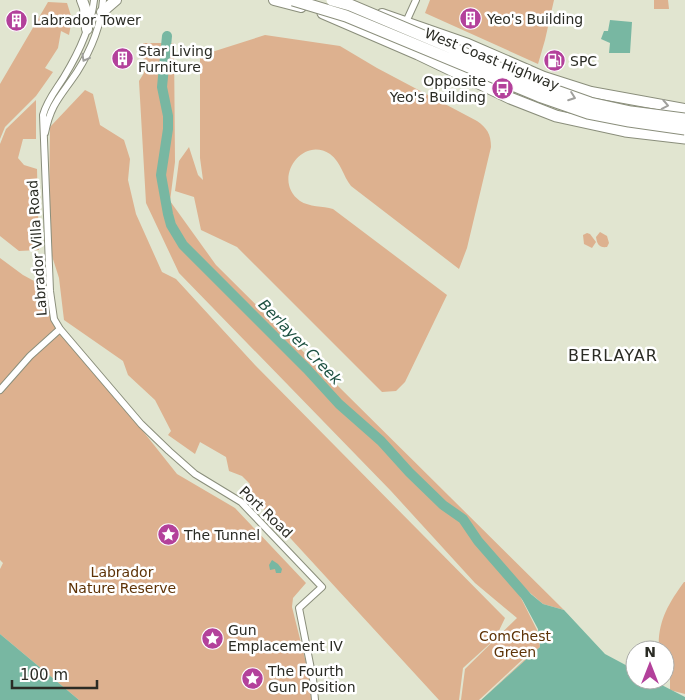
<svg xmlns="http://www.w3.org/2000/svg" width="685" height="700" viewBox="0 0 685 700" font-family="'DejaVu Sans',sans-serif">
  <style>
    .green { fill: #ddb18f }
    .water { fill: #78b7a2 }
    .pier { fill: #e1e5d0 }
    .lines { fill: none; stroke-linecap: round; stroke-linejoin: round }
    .river { stroke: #78b7a2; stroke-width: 10 }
    .street-casing { stroke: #8a8e7b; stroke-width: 8 }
    .primary-casing { stroke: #8a8e7b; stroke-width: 12 }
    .highway-casing { stroke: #8a8e7b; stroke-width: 13 }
    .street { stroke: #fff; stroke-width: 6 }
    .primary { stroke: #fff; stroke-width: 10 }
    .highway { stroke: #fff; stroke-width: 11 }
    .highway-bridge-casing { stroke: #8a8e7b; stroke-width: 13; stroke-linecap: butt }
    .highway-bridge { stroke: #fff; stroke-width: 11 }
    .oneway { stroke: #a0a09d }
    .labels { text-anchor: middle; stroke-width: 5; stroke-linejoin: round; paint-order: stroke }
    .poi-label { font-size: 14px; fill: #2b2c25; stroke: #fff; text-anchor: start }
    .street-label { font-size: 14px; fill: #2b2c25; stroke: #fff }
    .park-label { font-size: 14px; fill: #5e3307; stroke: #fff }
    .water-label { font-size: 15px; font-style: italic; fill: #1d5142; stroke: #fff }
    .quarter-label { font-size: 16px; letter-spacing: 1px; fill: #2b2c25; stroke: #fff }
  </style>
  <rect width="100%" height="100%" fill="#e1e5d0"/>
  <!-- green -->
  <path class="green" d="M430,0H554L545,40L538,64L425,13Z
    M654,0H668L669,9H654Z
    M48,2L67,3L72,19L69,35L61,31L58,48L45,68L53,72L36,96L5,127L0,139V84Z
    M265,35L340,46L377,68L477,121C487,128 491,134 491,147L467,248L459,269L351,186C343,176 341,162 330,154C302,135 271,180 300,201C309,207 323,206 333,209L447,295L405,382L396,391L382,392L237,247L201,230L194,197L175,191L179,161L189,147L198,175L203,180L200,158V51H215Z
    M143,43H174L175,162L170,201L216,265L564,610L543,604L521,585L516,588L537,630L540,647L481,700H461L465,669L517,618L475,583L391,491L179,273L146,203L139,81L144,73Z
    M85,90L93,94L100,125L124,140L130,159L128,180L136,214L162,272L176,279L255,365L505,618L495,639L463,668L459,700H439L247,491L250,484L242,476L229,471L226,457L200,442L195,454L168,435L171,431L155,400L128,375L123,361L64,320L59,278L52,256L49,213L50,127Z
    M36,100V139H23L18,158L24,165L37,169L39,250L19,251L0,236V144L6,129Z
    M600,232L607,236L609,243L607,247C599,248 597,244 596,237Z
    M587,233L590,234L596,242L592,248L584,244L583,235Z
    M0,258L23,275L47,288L55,326L119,401L177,474L235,508L306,583L293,598L292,607L310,679L311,700H79L0,634V569L3,563L0,560Z
    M684,582H685V694L670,690V679L665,667V650H659C657,623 668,604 684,582Z"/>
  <!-- water -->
  <path class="water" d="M610,20L632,22L630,53H609L610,43L601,39L604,31H608Z
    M272,560L278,564L282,569L281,573H276L275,569L270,570L269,565Z
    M520,585L543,604L564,610L605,654L635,670V680H652L685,697V700H481L540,647L538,629L516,588Z
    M0,634L79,700H0Z"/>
  <!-- pier -->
  <path class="pier" d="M535,648L536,649L481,700H479Z"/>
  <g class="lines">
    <!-- river -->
    <path class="river" d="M167,36L162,87L168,116V129L161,175L168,214L171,225L183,245L307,369L339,404L381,441L409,472L443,505L463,519L478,541L526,596"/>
    <defs>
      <path id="street" d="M94,0C91,28 78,54 64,77C56,90 47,100 43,115L50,291L54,319L60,329L141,424L169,451L195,474L241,502L322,587L299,608L313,679L315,700
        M406,22L416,0
        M45,133C51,103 61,96 77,72C91,50 101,26 103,0
        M0,390L30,356L60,329"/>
      <path id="primary" d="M82,0L85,8L87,29
        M274,0L301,7
        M102,12L116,0
        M382,14L468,44L544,77L591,92L685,109"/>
      <path id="highway" d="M323,13L418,54L510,98L556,116L625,131L685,138"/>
    </defs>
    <!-- street casing -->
    <use href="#street" class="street-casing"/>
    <!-- primary casing -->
    <use href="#primary" class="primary-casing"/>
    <!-- highway casing -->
    <use href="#highway" class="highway-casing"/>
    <!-- street -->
    <use href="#street" class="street"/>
    <!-- primary -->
    <use href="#primary" class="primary"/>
    <!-- highway -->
    <use href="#highway" class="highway"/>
    <defs>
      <path id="highway-bridge" d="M293,0L346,16L539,96L588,113L629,121L685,129
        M332,0L350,5L542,86L590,103L631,112L685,119"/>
    </defs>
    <!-- highway-bridge casing -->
    <use href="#highway-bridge" class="highway-bridge-casing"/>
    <!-- highway-bridge -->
    <use href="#highway-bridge" class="highway-bridge"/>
  </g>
  <!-- one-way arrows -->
  <defs><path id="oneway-chevron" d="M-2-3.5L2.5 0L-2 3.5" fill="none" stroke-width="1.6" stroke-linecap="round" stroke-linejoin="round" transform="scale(1.25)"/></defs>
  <g class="oneway">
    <use href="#oneway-chevron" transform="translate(85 58) rotate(119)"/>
    <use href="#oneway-chevron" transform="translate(572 97) rotate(20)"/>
    <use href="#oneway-chevron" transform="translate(665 105) rotate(11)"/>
  </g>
  <!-- icons -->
  <defs>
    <symbol id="building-disc" viewBox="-11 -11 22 22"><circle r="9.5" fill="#b3419b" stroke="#fff"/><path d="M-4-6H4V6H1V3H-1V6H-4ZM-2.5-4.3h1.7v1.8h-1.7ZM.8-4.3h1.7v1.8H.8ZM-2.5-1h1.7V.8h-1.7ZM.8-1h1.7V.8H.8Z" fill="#fff"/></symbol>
    <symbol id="fuel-disc" viewBox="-11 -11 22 22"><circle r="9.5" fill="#b3419b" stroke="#fff"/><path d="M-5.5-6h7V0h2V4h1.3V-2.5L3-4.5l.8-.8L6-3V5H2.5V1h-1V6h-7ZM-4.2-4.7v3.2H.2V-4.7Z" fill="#fff"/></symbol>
    <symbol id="bus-disc" viewBox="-11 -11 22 22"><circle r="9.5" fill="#b3419b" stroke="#fff"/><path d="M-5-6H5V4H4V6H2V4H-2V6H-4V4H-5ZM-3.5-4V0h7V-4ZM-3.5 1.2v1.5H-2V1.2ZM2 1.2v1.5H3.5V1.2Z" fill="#fff"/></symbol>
    <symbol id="sight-disc" viewBox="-11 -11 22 22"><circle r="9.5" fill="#b3419b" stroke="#fff"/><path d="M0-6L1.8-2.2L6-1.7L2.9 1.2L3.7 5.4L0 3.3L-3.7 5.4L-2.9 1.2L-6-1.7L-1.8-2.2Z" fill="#fff"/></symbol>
  </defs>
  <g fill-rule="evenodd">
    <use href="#building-disc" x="458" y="6" width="25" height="25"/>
    <use href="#building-disc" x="4" y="8" width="25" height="25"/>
    <use href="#building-disc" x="110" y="46" width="25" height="25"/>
    <use href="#fuel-disc" x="542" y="48" width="25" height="25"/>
    <use href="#bus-disc" x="490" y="76" width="25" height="25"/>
    <use href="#sight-disc" x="156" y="522" width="25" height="25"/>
    <use href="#sight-disc" x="200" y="626" width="25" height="25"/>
    <use href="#sight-disc" x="240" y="666" width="25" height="25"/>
  </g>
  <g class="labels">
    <!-- poi labels -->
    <g class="poi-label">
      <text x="487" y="24">Yeo's Building</text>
      <text x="33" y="25">Labrador Tower</text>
      <text x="138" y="56">Star Living<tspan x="138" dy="16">Furniture</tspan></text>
      <text x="570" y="66">SPC</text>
      <text x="486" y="86" text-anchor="end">Opposite<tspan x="486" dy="16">Yeo's Building</tspan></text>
      <text x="184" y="540">The Tunnel</text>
      <text x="228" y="635">Gun<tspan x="228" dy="16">Emplacement IV</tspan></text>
      <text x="268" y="676">The Fourth<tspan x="268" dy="16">Gun Position</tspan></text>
    </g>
    <!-- street labels -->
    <g class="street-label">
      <text transform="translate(492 59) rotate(22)" y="5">West Coast Highway</text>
      <text transform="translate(37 248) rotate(-94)" y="5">Labrador Villa Road</text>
      <text transform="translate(266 512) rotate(44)" y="5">Port Road</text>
    </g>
    <!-- park labels -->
    <g class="park-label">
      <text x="122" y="577">Labrador<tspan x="122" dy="16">Nature Reserve</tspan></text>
      <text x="515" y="641">ComChest<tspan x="515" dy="16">Green</tspan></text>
    </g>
    <!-- water labels -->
    <g class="water-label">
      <text transform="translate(300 342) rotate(46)" y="5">Berlayer Creek</text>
    </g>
    <!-- quarter labels -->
    <g class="quarter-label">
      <text x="613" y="361">BERLAYAR</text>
    </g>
  </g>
  <!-- north arrow -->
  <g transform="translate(650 665)"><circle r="24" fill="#ffffff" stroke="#aaaba8"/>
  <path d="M0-4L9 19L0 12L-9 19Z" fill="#b3419b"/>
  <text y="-8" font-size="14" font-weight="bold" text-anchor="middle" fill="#2b2c25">N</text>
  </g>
  <!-- scale -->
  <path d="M12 680v8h85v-8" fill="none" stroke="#2b2c25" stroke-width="2.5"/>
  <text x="20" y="680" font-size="15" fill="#2b2c25" stroke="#ffffff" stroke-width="4" paint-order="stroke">100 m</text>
</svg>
